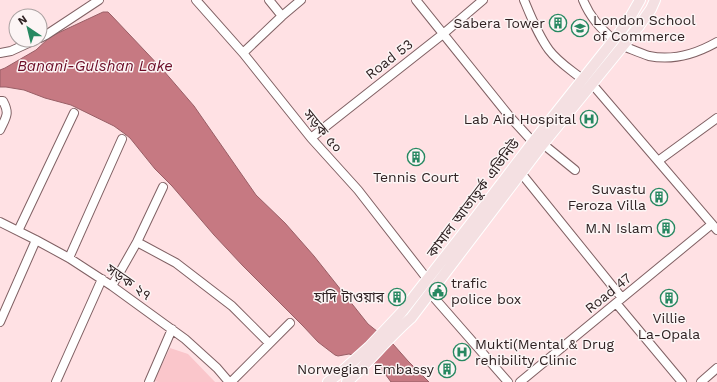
<svg xmlns="http://www.w3.org/2000/svg" width="717" height="382" viewBox="0 0 717 382" font-family="'Work Sans','Noto Sans Bengali',sans-serif">
  <style>
    .green { fill: #fac6cb }
    .water { fill: #c67982; stroke: #995f66 }
    .lines { fill: none; stroke-linecap: round; stroke-linejoin: round }
    .minor-casing { stroke: #806164; stroke-width: 10 }
    .major-casing { stroke: #fff; stroke-width: 12 }
    .minor { stroke: #fff; stroke-width: 8 }
    .major { stroke: #f4e0e2; stroke-width: 10 }
    .labels { text-anchor: middle; stroke-width: 3; stroke-linejoin: round; paint-order: stroke }
    .poi-label { font-size: 14px; fill: #2f2223; stroke: #fcf5f5; text-anchor: end }
    .street-label { font-size: 14px; fill: #2f2223; stroke: #fcf5f5 }
    .water-label { font-size: 15px; font-style: italic; fill: #6a0b26; stroke: #fcf5f5 }
  </style>
  <rect width="100%" height="100%" fill="#ffe1e4"/>
  <!-- green -->
  <path class="green" d="M170,348L188,354L215,382H158L154,381Z"/>
  <!-- water -->
  <path class="water" d="M103,12H108L111,15L163,70L194,106L256,195L285,223L314,256L368,324L393,344L408,361L429,382H391L383,371L374,364L363,358L349,354L338,356L335,355L318,342L303,326L243,266L214,235L172,186L155,169L130,138L125,134L114,126L71,105L45,98L24,90L6,87H0V70L5,68L36,50L50,37L58,33Z"/>
  <g class="lines">
    <defs>
      <path id="minor" d="M196,0L243,53L311,138L358,190L428,280
        M269,0L282,16
        M416,0L510,117L533,142
        M524,0C531,17 538,35 549,50C558,62 571,70 582,79
        M583,0C590,17 600,28 614,40
        M40,38L46,35L99,0
        M623,46C631,49 640,53 649,56C673,61 696,54 717,42
        M0,53L11,51L35,40
        M243,53L282,16L301,0
        M592,84L717,230
        M0,101H3C10,114 6,117 0,130
        M311,138L443,34L483,0
        M543,144L575,170
        M658,161L717,118
        M521,173L622,298
        M0,222L36,240L69,258L112,286L185,339L217,368L229,382
        M18,231L74,113
        M137,242L176,263L232,306L269,343
        M69,258L122,139
        M112,286L137,242L163,187
        M430,293L508,382
        M616,303L682,382
        M0,322L36,240
        M56,382L102,279
        M149,382L172,329
        M231,382L290,323
        M520,382L712,224
        M701,382L717,368"/>
      <path id="major" d="M328,382L340,373L369,347L401,313L469,226L533,142L620,32L628,21L640,0
        M347,382C369,362 388,338 411,318L543,144L639,26L651,9L655,0"/>
    </defs>
    <!-- minor casing -->
    <use href="#minor" class="minor-casing"/>
    <!-- major casing -->
    <use href="#major" class="major-casing"/>
    <!-- minor -->
    <use href="#minor" class="minor"/>
    <!-- major -->
    <use href="#major" class="major"/>
  </g>
  <!-- icons -->
  <defs>
    <symbol id="building-ring" viewBox="-11 -11 22 22"><circle r="9.5" fill="#fcf5f5" stroke="#278861" stroke-width="1.5"/><path d="M-4-6H4V6H1V3H-1V6H-4ZM-2.5-4.3h1.7v1.8h-1.7ZM.8-4.3h1.7v1.8H.8ZM-2.5-1h1.7V.8h-1.7ZM.8-1h1.7V.8H.8Z" fill="#278861"/></symbol>
    <symbol id="university-ring" viewBox="-11 -11 22 22"><circle r="9.5" fill="#fcf5f5" stroke="#278861" stroke-width="1.5"/><path d="M0-5L7-2L0 1L-7-2ZM-4 1L0 2.5L4 1V4Q0 6-4 4Z" fill="#278861"/></symbol>
    <symbol id="hospital-ring" viewBox="-11 -11 22 22"><circle r="9.5" fill="#fcf5f5" stroke="#278861" stroke-width="1.5"/><path d="M-5-5h3v3.5h4V-5h3V5h-3V1.5h-4V5h-3Z" fill="#278861"/></symbol>
    <symbol id="civic-ring" viewBox="-11 -11 22 22"><circle r="9.5" fill="#fcf5f5" stroke="#278861" stroke-width="1.5"/><path d="M-.6-6.5H3V-4.5H.6V-3L4-1V1h2V6H-6V1h2V-1L-.6-3ZM-1.2 2.5V6h2.4V2.5Z" fill="#278861"/></symbol>
  </defs>
  <g fill-rule="evenodd">
    <use href="#building-ring" x="548" y="13" width="20" height="20"/>
    <use href="#university-ring" x="570" y="18" width="20" height="20"/>
    <use href="#hospital-ring" x="579" y="109" width="20" height="20"/>
    <use href="#building-ring" x="406" y="147" width="20" height="20"/>
    <use href="#building-ring" x="649" y="187" width="20" height="20"/>
    <use href="#building-ring" x="656" y="218" width="20" height="20"/>
    <use href="#civic-ring" x="428" y="281" width="20" height="20"/>
    <use href="#building-ring" x="387" y="287" width="20" height="20"/>
    <use href="#building-ring" x="659" y="288" width="20" height="20"/>
    <use href="#hospital-ring" x="452" y="342" width="20" height="20"/>
    <use href="#building-ring" x="437" y="359" width="20" height="20"/>
  </g>
  <g class="labels">
    <!-- poi labels -->
    <g class="poi-label">
      <text x="593" y="25" text-anchor="start">London School<tspan x="593" dy="16">of Commerce</tspan></text>
      <text x="545" y="28">Sabera Tower</text>
      <text x="576" y="124">Lab Aid Hospital</text>
      <text x="416" y="182" text-anchor="middle">Tennis Court</text>
      <text x="646" y="194">Suvastu<tspan x="646" dy="16">Feroza Villa</tspan></text>
      <text x="653" y="233">M.N Islam</text>
      <text x="451" y="288" text-anchor="start">trafic<tspan x="451" dy="16">police box</tspan></text>
      <text x="384" y="302">হাদি টাওয়ার</text>
      <text x="669" y="323" text-anchor="middle">Villie<tspan x="669" dy="16">La-Opala</tspan></text>
      <text x="475" y="349" text-anchor="start">Mukti(Mental &amp; Drug<tspan x="475" dy="16">rehibility Clinic</tspan></text>
      <text x="434" y="374">Norwegian Embassy</text>
    </g>
    <!-- street labels -->
    <g class="street-label">
      <text transform="translate(389 59) rotate(-38)" y="5">Road 53</text>
      <text transform="translate(323 131) rotate(50)" y="5">সড়ক ৫০</text>
      <text transform="translate(473 198) rotate(-53)" y="5">কামাল আতাতুর্ক এভিনিউ</text>
      <text transform="translate(129 282) rotate(35)" y="5">সড়ক ২৭</text>
      <text transform="translate(608 293) rotate(-39)" y="5">Road 47</text>
    </g>
    <!-- water labels -->
    <g class="water-label">
      <text x="95" y="71">Banani-Gulshan Lake</text>
    </g>
  </g>
  <!-- north arrow -->
  <g transform="translate(28 28) rotate(325)"><circle r="19" fill="#fcf5f5" stroke="#aaa1a1"/>
  <path d="M0-3L7 15L0 10L-7 15Z" fill="#278861"/>
  <text y="-6" font-size="11" font-weight="bold" text-anchor="middle" fill="#2f2223">N</text>
  </g>
</svg>
